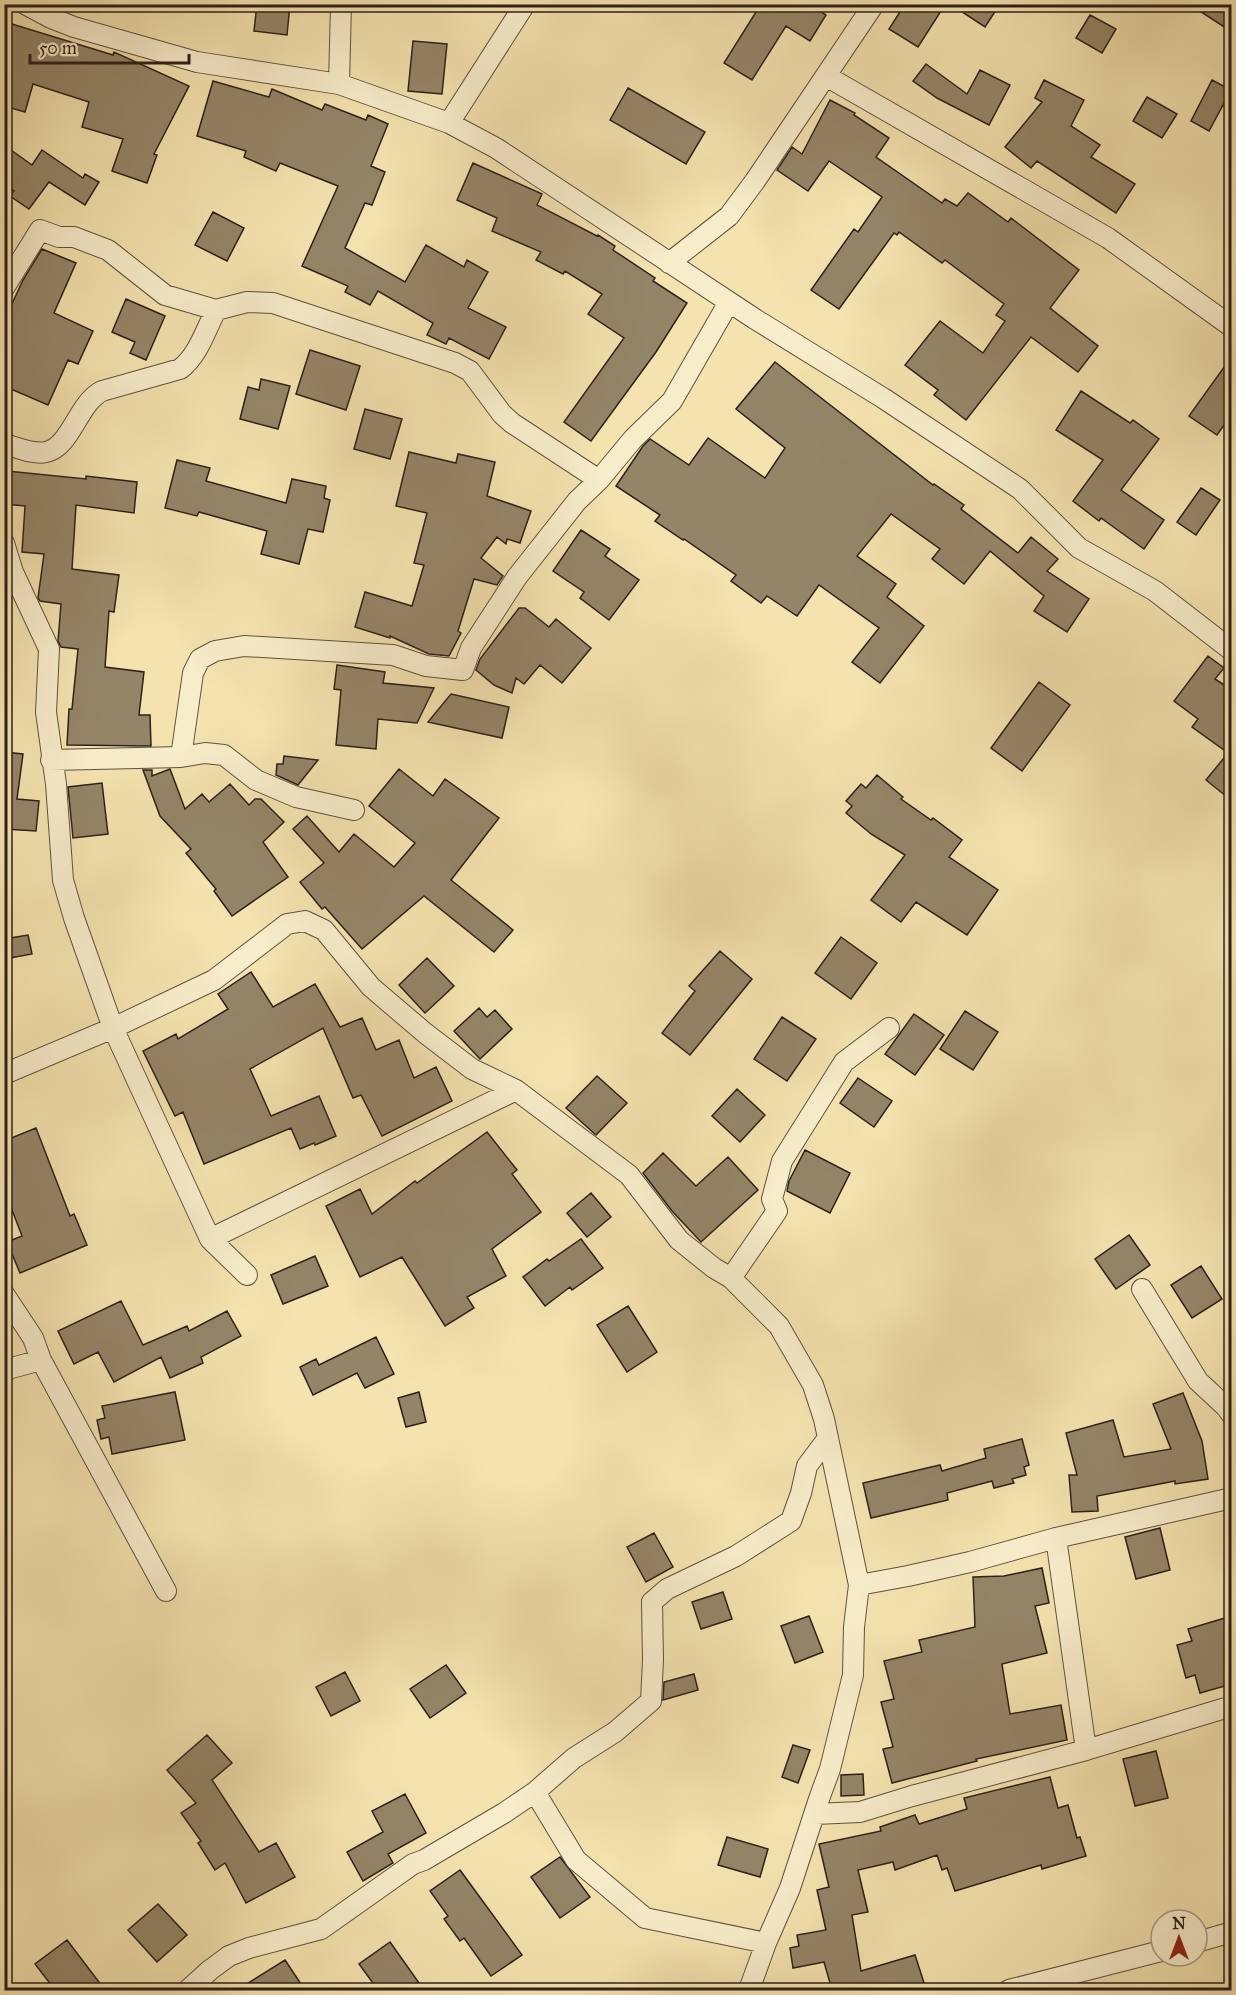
<svg xmlns="http://www.w3.org/2000/svg" width="1236" height="1995" viewBox="0 0 1236 1995" font-family="'IM FELL Great Primer',serif">
  <style>
    .building { fill: #948568; stroke: #2d201b; stroke-width: 1.5 }
    .lines { fill: none; stroke-linecap: round; stroke-linejoin: round }
    .street-casing { stroke: #5f5140; stroke-width: 22 }
    .street { stroke: #f8edcb; stroke-width: 20 }
  </style>
  <rect width="100%" height="100%" fill="#f4e3af"/>
  <filter id="stains"><feTurbulence type="fractalNoise" baseFrequency=".00333" numOctaves="4"/><feColorMatrix values="0 0 0 0 .2 0 0 0 0 .09 0 0 0 0 .02 0 0 0 .5 -.17"/></filter>
  <radialGradient id="worn" r=".72"><stop offset=".6" stop-color="#630" stop-opacity="0"/><stop offset="1" stop-color="#630" stop-opacity=".3"/></radialGradient>
  <!-- building -->
  <path class="building" d="M257,4H290L287,35L254,31Z
    M761,4H809L826,15L810,41L786,26L752,80L724,63Z
    M905,4H931L941,11L918,47L889,29Z
    M950,4H1000L985,27Z
    M1189,4H1232V32Z
    M1090,15L1116,29L1102,53L1076,38Z
    M12,24L113,55L114,52L189,86L154,154L157,155L147,183L112,171L123,139L82,127L89,102L33,84L25,112L4,106V50Z
    M413,41L447,44L442,94L408,91Z
    M926,64L967,94L980,70L1010,85L989,125L937,98L913,81Z
    M1044,80L1084,100L1071,126L1100,145L1091,157L1135,184L1116,213L1037,161L1031,168L1005,147L1042,102L1035,98Z
    M1212,80L1231,90L1209,131L1191,121Z
    M213,81L269,97L272,89L322,110L325,104L366,120L368,115L388,124L371,166L385,172L372,205L365,203L345,248L405,282L426,245L464,267L467,260L488,272L468,308L506,327L489,359L449,338L446,344L427,335L433,323L378,291L370,305L345,292L348,286L302,266L338,186L280,163L276,171L244,157L246,151L197,136Z
    M628,88L705,132L686,164L610,120Z
    M1147,97L1177,114L1162,138L1133,121Z
    M830,100L855,113L854,115L889,138L876,157L942,203L945,199L957,206L968,193L1008,222L1011,218L1079,270L1050,308L1098,346L1078,372L1031,337L966,420L934,395L938,390L905,365L940,321L983,353L1005,321L996,315L1004,304L945,260L942,263L899,232L897,235L894,233L839,309L811,290L854,229L858,232L882,197L829,161L808,191L777,170L792,147L802,154Z
    M4,145L32,165L42,150L83,178L85,174L99,182L85,205L49,182L29,209L10,196L14,191L4,184Z
    M473,163L542,194L537,205L597,236L598,235L615,246L613,250L655,278L653,281L687,303L656,352L591,441L564,422L624,338L588,314L602,294L565,271L563,274L536,260L541,252L492,231L497,218L457,200Z
    M213,212L244,228L227,261L195,245Z
    M42,249L76,263L54,313L93,331L78,364L68,360L48,405L4,386V321L23,280Z
    M126,299L165,316L146,360L130,353L135,342L112,332Z
    M310,350L360,366L346,410L296,394Z
    M1232,356V414L1217,435L1189,416Z
    M775,362L933,485L934,484L964,505L961,509L1018,553L1031,537L1058,559L1047,571L1089,599L1067,632L1034,611L1044,596L990,551L964,584L932,559L940,549L891,514L857,556L896,584L887,597L924,626L880,683L852,662L879,628L819,585L797,616L767,596L761,603L731,581L736,575L684,539L683,540L655,521L660,515L616,486L643,446L650,439L689,465L708,438L765,478L785,448L736,409Z
    M261,379L290,386L278,429L240,419L248,387L259,390Z
    M1081,391L1130,423L1133,420L1159,439L1121,490L1164,520L1144,549L1101,518L1099,521L1073,501L1103,460L1056,430Z
    M365,409L402,419L390,459L354,449Z
    M409,452L456,463L458,454L495,462L487,496L531,511L520,543L507,539L506,544L497,537L481,558L503,576L497,585L474,579L458,631L461,633L449,656L429,654L390,636V638L355,627L365,592L412,606L424,565L414,563L427,513L396,506Z
    M177,460L210,468L206,481L286,503L292,479L326,486L324,498L330,500L323,532L308,529L299,564L261,554L267,531L199,512L197,516L165,508Z
    M7,471L86,479V476L137,482L134,513L76,505L72,569L119,575L114,612L109,611L105,667L144,672L139,715H150L151,746L67,745L69,709H72L78,649L61,647L58,641L61,604L40,601L38,598L44,554L22,552L25,506L4,504Z
    M1201,488L1220,500L1196,535L1177,522Z
    M581,530L610,549L605,556L639,580L609,620L580,598L584,592L553,571Z
    M519,608H525L549,627L556,619L591,648L562,683L540,665L524,684L516,678L512,693L494,685L476,670L480,659Z
    M1208,656L1224,668L1215,679L1232,690V801L1206,780L1228,753L1192,727L1198,719L1174,701Z
    M337,665L385,672L383,683L434,688L417,723L378,719L376,749L336,745L341,690L334,689Z
    M1039,682L1070,705L1022,771L991,748Z
    M451,694L509,707L502,738L428,722Z
    M4,752L23,754L17,799L39,801L36,831L4,829Z
    M284,756L318,760L298,785L276,775L277,764H283Z
    M170,769L185,809L202,794L209,802L230,784L249,805L255,799H261L284,822L263,842L288,877L232,916L214,891L216,889L186,853L191,849L160,816L143,770H152V776Z
    M399,769L433,796L445,779L499,818L451,880L513,930L494,952L424,896L362,949L325,907L322,909L300,882L324,863L293,829L307,816L339,852L354,834L394,867L415,843L369,806Z
    M877,775L903,797L901,799L931,820L933,818L962,840L949,857L998,890L967,935L916,902L901,922L871,900L905,855L871,834L846,813L852,806L846,801L861,784L866,788Z
    M102,783L108,834L73,838L68,787Z
    M28,935L32,954L4,959V939Z
    M841,937L877,963L851,999L815,973Z
    M720,951L752,979L690,1055L662,1033L695,991L689,986Z
    M427,958L454,986L425,1013L399,985Z
    M251,972L273,1007L315,984L340,1027L362,1018L376,1050L399,1040L414,1078L436,1067L452,1101L382,1136L361,1095L353,1098L323,1028L250,1069L271,1116L319,1096L336,1136L315,1145L314,1143L300,1149L291,1128L204,1164L183,1112L175,1116L143,1051L176,1034L178,1039L228,1009L218,994Z
    M479,1008L487,1017L495,1010L512,1029L480,1059L454,1031Z
    M965,1011L998,1032L973,1070L940,1049Z
    M914,1014L944,1035L915,1075L885,1054Z
    M782,1017L816,1039L787,1081L754,1059Z
    M597,1076L627,1103L596,1135L566,1108Z
    M858,1078L892,1101L874,1127L840,1103Z
    M737,1089L765,1115L740,1142L712,1116Z
    M36,1128L70,1216L74,1214L87,1245L20,1273L7,1242L22,1236L4,1189V1141Z
    M487,1132L517,1170L512,1174L541,1212L492,1249L506,1276L467,1297L474,1308L445,1326L402,1257L360,1277L326,1206L360,1189L372,1214L415,1181L417,1183Z
    M805,1150L850,1173L830,1213L787,1191L789,1181Z
    M663,1153L696,1186L728,1157L758,1190L701,1242L672,1211L643,1173Z
    M591,1193L611,1217L587,1237L567,1213Z
    M1129,1235L1150,1265L1116,1289L1095,1259Z
    M581,1239L603,1268L572,1290L570,1287L545,1306L523,1277L547,1259L549,1261Z
    M315,1256L328,1286L283,1304L271,1275Z
    M1201,1266L1222,1299L1192,1318L1171,1285Z
    M121,1301L143,1345L187,1326L189,1331L227,1311L241,1336L201,1357L203,1363L170,1378L161,1357L114,1382L98,1352L74,1364L58,1331Z
    M628,1306L657,1352L627,1372L597,1325Z
    M376,1337L394,1374L365,1388L357,1373L313,1395L300,1367L316,1359L319,1365Z
    M175,1392L185,1440L112,1454L109,1437L101,1439L97,1420L105,1418L102,1406Z
    M419,1392L426,1422L406,1427L398,1398Z
    M1183,1393L1202,1441L1208,1479L1175,1484V1481L1097,1496L1098,1511L1072,1512L1069,1475H1077L1066,1433L1113,1420L1124,1457L1171,1449L1153,1404Z
    M1022,1439L1029,1465L1024,1467L1026,1475L1012,1479L1014,1483L994,1488L992,1481L947,1493L948,1500L871,1518L863,1483L940,1465L942,1471L986,1458L984,1449Z
    M1160,1528L1170,1570L1136,1579L1125,1537Z
    M654,1533L673,1567L646,1582L627,1547Z
    M1042,1568L1049,1603L1035,1606L1047,1653L1002,1664L1010,1714L1061,1705L1067,1740L976,1759L977,1761L892,1783L883,1749L893,1747L881,1702L894,1699L884,1661L922,1652L919,1640L975,1627L973,1577L1004,1576Z
    M723,1592L732,1619L701,1629L692,1602Z
    M809,1616L823,1652L795,1663L781,1626Z
    M1225,1618L1232,1639V1684L1200,1693L1195,1675L1186,1678L1177,1645L1192,1641L1188,1629Z
    M446,1665L466,1693L430,1718L410,1689Z
    M345,1672L360,1701L331,1716L316,1687Z
    M694,1674L698,1690L663,1700L664,1682Z
    M207,1735L232,1763L212,1780L259,1852L276,1843L295,1877L246,1903L225,1863L215,1870L198,1843L201,1841L181,1813L196,1803L167,1770Z
    M793,1745L810,1750L798,1783L782,1777Z
    M1156,1751L1168,1798L1135,1806L1123,1759Z
    M863,1774L864,1795L841,1796V1775Z
    M1050,1777L1058,1808L1068,1805L1077,1838L1080,1837L1086,1856L1042,1869L1041,1865L955,1891L947,1868L942,1870L937,1855L895,1870L893,1862L858,1870L868,1912L852,1915L861,1971L915,1955L925,1986L909,1990H832L824,1962L793,1968L790,1948L799,1946L797,1935L826,1930L817,1890L829,1887L819,1844L881,1831L880,1827L915,1815L919,1824L967,1809L964,1798Z
    M405,1794L426,1833L388,1854L393,1863L363,1881L347,1852L383,1832L372,1811Z
    M727,1837L768,1849L760,1877L718,1865Z
    M560,1857L590,1897L560,1918L531,1877Z
    M460,1870L522,1955L491,1976L464,1938L460,1941L444,1919L448,1916L430,1891Z
    M158,1904L187,1935L157,1962L128,1930Z
    M67,1940L105,1990H55L35,1964Z
    M390,1942L424,1990H378L359,1964Z
    M285,1960L305,1990H237Z"/>
  <g class="lines">
    <defs>
      <path id="street" d="M25,4L51,18L74,27L197,62L339,84L449,123L496,148L755,319L883,398L1020,489L1079,548L1155,591L1230,649
        M826,76L1108,238L1232,327
        M339,84L341,4
        M449,123L525,4
        M669,263L729,216L755,181L874,4
        M4,288L40,230L59,237H74L108,250L165,295L216,310L247,302L273,303L455,363L470,371L502,414L512,423L599,480
        M4,444C17,447 33,455 46,452C71,447 78,403 102,391L180,369C198,356 206,329 216,310
        M4,543L13,572L49,649L46,712L56,784L63,880L74,918L113,1028L210,1239L247,1275
        M181,757L193,673L200,659L215,651L244,646L393,655L426,666L463,670L471,648L517,577L577,501L599,480L633,439L672,401L729,302
        M51,760L181,757L205,753L224,755L256,780L296,797L354,810
        M4,1074L113,1028L214,980L287,924L305,921L324,930L371,987L425,1033L472,1069L516,1090L629,1175L679,1240L714,1268L731,1278L779,1326L813,1385L824,1419L859,1585L854,1627L853,1675L830,1769L819,1799L790,1888L766,1943L749,1990
        M210,1239L516,1090
        M731,1278L777,1211L772,1199L782,1161L844,1062L889,1028
        M1142,1289L1198,1381L1226,1407L1232,1415
        M4,1294L33,1338L41,1360L166,1591
        M4,1370L41,1360
        M1056,1538L1086,1750
        M859,1585L908,1576L970,1562L1056,1538L1232,1498
        M535,1792L576,1860L645,1918L766,1943
        M815,1814L860,1812L912,1796L1086,1750L1232,1706
        M1197,1942L1232,1932
        M188,1990L210,1970L229,1956L249,1948L321,1929L413,1864L424,1860L504,1813L535,1792L574,1758L615,1732L651,1701L653,1660L652,1602L667,1589L736,1556L791,1521L801,1493L807,1466L828,1438
        M1009,1990L1161,1951"/>
    </defs>
    <!-- street casing -->
    <use href="#street" class="street-casing"/>
    <!-- street -->
    <use href="#street" class="street"/>
  </g>
  <!-- margin -->
  <rect width="1236" height="1995" fill="none" stroke="#f4e3af" stroke-width="24"/>
  <rect x="6" y="6" width="1224" height="1983" fill="none" stroke="#2d201b" stroke-width="3"/>
  <rect x="12" y="12" width="1212" height="1971" fill="none" stroke="#2d201b" stroke-width="1.5"/>
  <!-- north arrow -->
  <g transform="translate(1179 1938)"><circle r="28" fill="#f8edcb" stroke="#a79b85" stroke-width="1.5"/>
  <path d="M0-4.5L10 22L0 15L-10 22Z" fill="#8f2418"/>
  <text y="-9" font-size="16" font-weight="bold" text-anchor="middle" fill="#2d201b">N</text>
  </g>
  <!-- scale -->
  <path d="M30 54v9h159v-9" fill="none" stroke="#2d201b" stroke-width="3"/>
  <text x="39" y="54" font-size="18" fill="#2d201b" stroke="#f8edcb" stroke-width="4.5" paint-order="stroke">50 m</text>
  <rect width="100%" height="100%" filter="url(#stains)"/>
  <rect width="100%" height="100%" fill="url(#worn)"/>
</svg>
